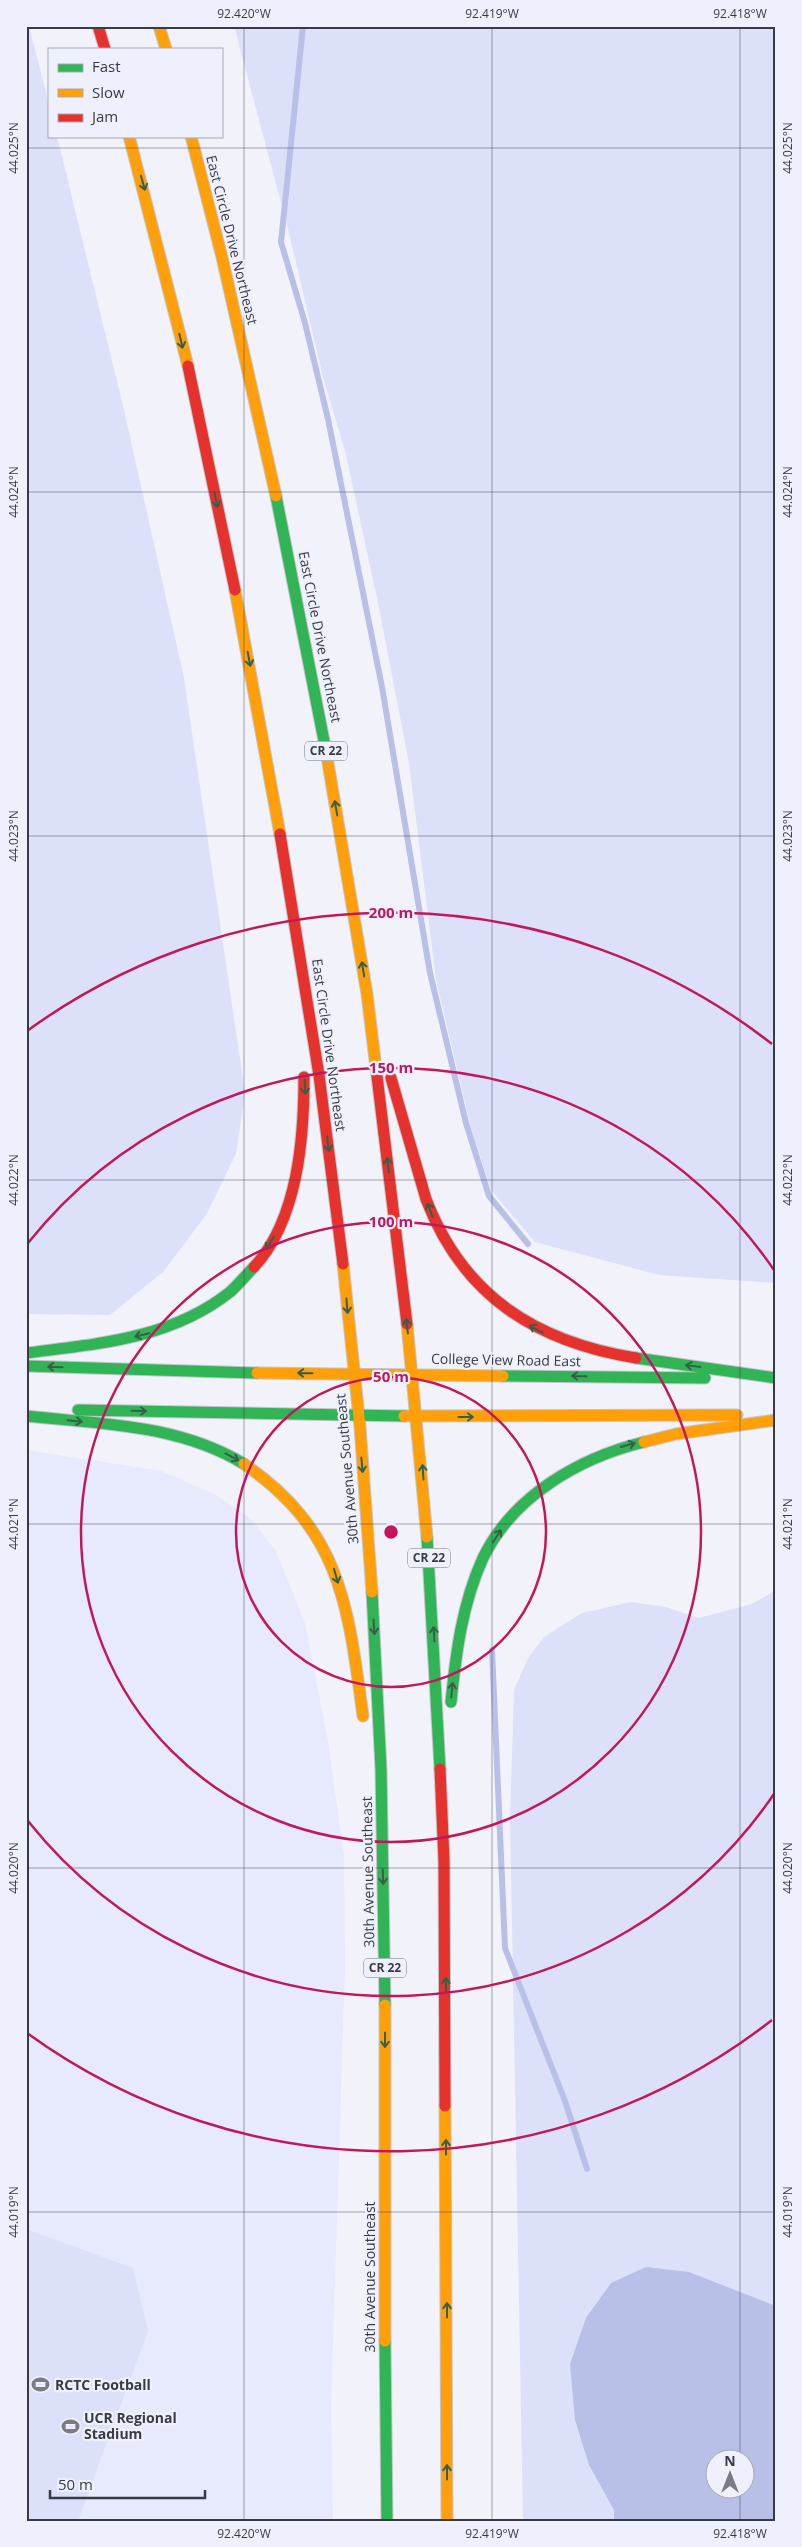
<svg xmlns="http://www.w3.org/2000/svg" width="802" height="2547" viewBox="0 0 802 2547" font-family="'Open Sans',sans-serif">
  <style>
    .built { fill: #e6eafc }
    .green { fill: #dce1f9; fill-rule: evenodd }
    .water { fill: #b8c0e8; fill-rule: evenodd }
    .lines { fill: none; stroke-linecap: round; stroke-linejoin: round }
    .stream { stroke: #b8c0e8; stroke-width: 6 }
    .fast-casing { stroke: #c4c5cc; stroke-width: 13 }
    .slow-casing { stroke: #c4c5cc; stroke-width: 13 }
    .jam-casing { stroke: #c4c5cc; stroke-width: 13 }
    .fast { stroke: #30b455; stroke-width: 11 }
    .slow { stroke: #ff9f0a; stroke-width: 11 }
    .jam { stroke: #e5322d; stroke-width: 11 }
    .oneway { stroke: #365f48 }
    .ticks { fill: none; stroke: #393b43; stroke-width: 1; stroke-opacity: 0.45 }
    .ring { fill: none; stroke: #c2185b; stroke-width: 2.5 }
    .labels { text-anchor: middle; stroke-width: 4.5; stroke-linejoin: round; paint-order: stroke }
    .shield { fill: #eef1fd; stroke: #6f727b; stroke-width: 1 }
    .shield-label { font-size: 12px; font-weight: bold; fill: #393b43 }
    .street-label { font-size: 14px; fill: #393b43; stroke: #eef1fd }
    .poi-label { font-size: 14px; font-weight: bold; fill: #393b43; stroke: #eef1fd; text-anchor: start }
    .centre { fill: #c2185b; stroke: #eef1fd; stroke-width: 2.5 }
    .ring-label { font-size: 15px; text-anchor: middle; font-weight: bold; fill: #c2185b; stroke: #eef1fd; stroke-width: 4.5; stroke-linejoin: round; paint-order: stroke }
    .neatline { fill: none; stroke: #393b43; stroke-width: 2 }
    .ticks-label { font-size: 12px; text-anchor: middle; fill: #393b43 }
  </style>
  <rect width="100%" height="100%" fill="#f2f3fa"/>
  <!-- built -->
  <path class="built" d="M26,1450L162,1471L216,1495L251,1519L276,1551L305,1623L328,1741L344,1856L345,1968L331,2407L333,2521H26Z"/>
  <!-- green -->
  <path class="green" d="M26,26H29L49,104V136H57L124,410L184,678L245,1093L236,1154L206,1215L163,1272L110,1315L26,1314Z
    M234,26H776V1283L659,1275L535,1242L491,1190L471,1128L436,980L409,763L377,598L345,451L323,377L288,229Z
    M776,1590V2521H523L510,1817L514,1690L528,1658L544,1637L582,1613L631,1602L666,1607L698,1618L752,1604ZM714,2460H744V2490H714Z
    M26,2229L133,2268L148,2331L78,2521H26Z"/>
  <!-- water -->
  <path class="water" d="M646,2267L689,2272L776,2306V2521H614V2510L589,2465L575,2420L570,2364L586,2318L611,2283ZM714,2460H744V2490H714Z"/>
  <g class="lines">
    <!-- stream -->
    <path class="stream" d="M303,26L281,242L305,323L328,419L382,687L430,973L466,1123L489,1196L528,1244
      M492,1650L505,1948L565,2101L587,2169"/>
    <defs>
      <path id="fast" d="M276,496L326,751
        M26,1353C97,1344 171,1339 230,1292C238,1285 246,1275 254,1267
        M636,1358L776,1378
        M26,1366L257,1373
        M503,1376L705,1378
        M78,1410L404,1416
        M26,1416C100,1424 178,1424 244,1464
        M427,1537L440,1769
        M372,1592L381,1769L385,2005
        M451,1702C456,1653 462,1604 483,1558C513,1496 579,1458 644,1442
        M385,2341L387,2521"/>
      <path id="slow" d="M159,26L166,49
        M129,136L188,366
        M191,136L222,257L276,496
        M235,590L280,834
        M326,751L367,994L376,1068
        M343,1264L360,1427L372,1592
        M407,1324L427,1537
        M257,1373L503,1376
        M404,1416L737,1415
        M644,1442L676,1434L776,1420
        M244,1464C342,1531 348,1607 363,1716
        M385,2005V2341
        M445,2106L447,2521"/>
      <path id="jam" d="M98,26L105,49
        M188,366L235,590
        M280,834L319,1075L343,1264
        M376,1068L407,1324
        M391,1078L426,1199C463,1296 536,1342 636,1358
        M254,1267C298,1220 304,1138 304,1077
        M440,1769L444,1861L445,2106"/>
    </defs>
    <!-- fast casing -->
    <use href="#fast" class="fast-casing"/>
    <!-- slow casing -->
    <use href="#slow" class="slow-casing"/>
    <!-- jam casing -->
    <use href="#jam" class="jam-casing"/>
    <!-- fast -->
    <use href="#fast" class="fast"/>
    <!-- slow -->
    <use href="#slow" class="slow"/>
    <!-- jam -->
    <use href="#jam" class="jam"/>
  </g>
  <!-- one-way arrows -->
  <defs><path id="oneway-shaft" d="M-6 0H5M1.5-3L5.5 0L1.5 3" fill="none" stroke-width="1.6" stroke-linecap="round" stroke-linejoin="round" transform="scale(1.25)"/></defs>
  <g class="oneway">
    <use href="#oneway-shaft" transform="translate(143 183) rotate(74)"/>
    <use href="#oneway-shaft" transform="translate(181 341) rotate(77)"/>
    <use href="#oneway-shaft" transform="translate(216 500) rotate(78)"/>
    <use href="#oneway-shaft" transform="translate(249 659) rotate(79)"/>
    <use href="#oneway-shaft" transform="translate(336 808) rotate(-100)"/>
    <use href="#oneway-shaft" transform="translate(363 969) rotate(-99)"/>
    <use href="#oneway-shaft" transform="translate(305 1087) rotate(88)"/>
    <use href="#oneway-shaft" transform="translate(328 1144) rotate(83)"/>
    <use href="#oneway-shaft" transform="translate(388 1165) rotate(-97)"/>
    <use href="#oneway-shaft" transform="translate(430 1210) rotate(-110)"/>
    <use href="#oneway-shaft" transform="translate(270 1243) rotate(121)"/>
    <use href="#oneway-shaft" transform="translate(347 1306) rotate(85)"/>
    <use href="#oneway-shaft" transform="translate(407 1326) rotate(-97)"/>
    <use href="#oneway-shaft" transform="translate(536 1329) rotate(-152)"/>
    <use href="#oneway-shaft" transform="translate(142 1335) rotate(166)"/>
    <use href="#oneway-shaft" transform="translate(693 1366) rotate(-172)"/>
    <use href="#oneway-shaft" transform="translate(55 1367) rotate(-178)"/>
    <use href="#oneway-shaft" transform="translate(305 1373) rotate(-179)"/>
    <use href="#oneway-shaft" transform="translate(579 1376) rotate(-179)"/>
    <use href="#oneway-shaft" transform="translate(139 1411) rotate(1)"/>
    <use href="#oneway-shaft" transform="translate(466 1417)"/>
    <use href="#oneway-shaft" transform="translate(75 1421) rotate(6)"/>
    <use href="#oneway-shaft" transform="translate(628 1445) rotate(-16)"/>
    <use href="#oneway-shaft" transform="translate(232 1457) rotate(28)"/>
    <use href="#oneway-shaft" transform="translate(362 1465) rotate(85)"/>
    <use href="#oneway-shaft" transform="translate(423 1472) rotate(-94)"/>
    <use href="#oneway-shaft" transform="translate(497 1536) rotate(-57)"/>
    <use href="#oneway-shaft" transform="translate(336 1576) rotate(74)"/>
    <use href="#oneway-shaft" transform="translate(374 1627) rotate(86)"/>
    <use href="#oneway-shaft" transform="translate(434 1634) rotate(-93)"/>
    <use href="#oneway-shaft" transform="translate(452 1690) rotate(-85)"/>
    <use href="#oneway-shaft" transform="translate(383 1877) rotate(88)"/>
    <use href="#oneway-shaft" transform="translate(446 1985) rotate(-91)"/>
    <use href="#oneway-shaft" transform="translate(385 2040) rotate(90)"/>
    <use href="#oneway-shaft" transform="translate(446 2147) rotate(-90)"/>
    <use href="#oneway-shaft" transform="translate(447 2310) rotate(-90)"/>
    <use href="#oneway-shaft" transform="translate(447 2472) rotate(-90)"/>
  </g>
  <!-- ticks -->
  <path class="ticks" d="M244,26V2521M492,26V2521M740,26V2460M26,148H776M26,492H776M26,836H776M26,1180H776M26,1524H776M26,1868H776M26,2212H776M740,2490V2521"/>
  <!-- distance rings -->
  <g class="ring">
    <circle cx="391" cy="1532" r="155"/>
    <circle cx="391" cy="1532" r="310"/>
    <path d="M776 1791A464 464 0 0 1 28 1821M28 1243A464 464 0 0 1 776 1273"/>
    <path d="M772 2020A619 619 0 0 1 27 2033M27 1031A619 619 0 0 1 772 1044"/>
  </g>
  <!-- icons -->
  <defs>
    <symbol id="stadium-bare" viewBox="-9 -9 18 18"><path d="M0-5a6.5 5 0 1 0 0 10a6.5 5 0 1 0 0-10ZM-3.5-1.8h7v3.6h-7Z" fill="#7a7b83" stroke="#eef1fd" stroke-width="2.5" paint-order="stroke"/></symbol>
  </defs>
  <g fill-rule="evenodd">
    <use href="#stadium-bare" x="28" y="2372" width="25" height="25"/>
    <use href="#stadium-bare" x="58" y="2414" width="25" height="25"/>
  </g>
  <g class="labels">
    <!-- shield labels -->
    <g class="shield">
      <rect x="305" y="741.5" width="42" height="19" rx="4"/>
      <rect x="408" y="1548.5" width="42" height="19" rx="4"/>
      <rect x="364" y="1958.5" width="42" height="19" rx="4"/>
    </g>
    <g class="shield-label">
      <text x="326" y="755">CR 22</text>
      <text x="429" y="1562">CR 22</text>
      <text x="385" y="1972">CR 22</text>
    </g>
    <!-- street labels -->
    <g class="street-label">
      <text transform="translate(232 240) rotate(76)" y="5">East Circle Drive Northeast</text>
      <text transform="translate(320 637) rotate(79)" y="5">East Circle Drive Northeast</text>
      <text transform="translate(329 1045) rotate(82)" y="5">East Circle Drive Northeast</text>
      <text transform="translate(506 1360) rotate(1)" y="5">College View Road East</text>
      <text transform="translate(347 1469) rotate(-95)" y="5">30th Avenue Southeast</text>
      <text transform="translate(368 1872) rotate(-91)" y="5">30th Avenue Southeast</text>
      <text transform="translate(370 2277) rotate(-90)" y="5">30th Avenue Southeast</text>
    </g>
    <!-- poi labels -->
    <g class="poi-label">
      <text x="55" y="2390">RCTC Football</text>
      <text x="84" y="2423">UCR Regional<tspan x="84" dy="16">Stadium</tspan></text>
    </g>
  </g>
  <circle cx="391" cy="1532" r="8" class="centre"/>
  <g class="ring-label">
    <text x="391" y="918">200 m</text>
    <text x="391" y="1073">150 m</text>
    <text x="391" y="1227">100 m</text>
    <text x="391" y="1382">50 m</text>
  </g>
  <!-- border -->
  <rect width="802" height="2547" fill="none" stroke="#eef1fd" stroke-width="55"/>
  <!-- legend -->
  <rect x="48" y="48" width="175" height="90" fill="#eef1fd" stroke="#a6a8b3"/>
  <rect x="58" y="64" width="25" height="8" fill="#30b455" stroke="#a6a8b3"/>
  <text x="92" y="72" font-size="15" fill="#393b43">Fast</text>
  <rect x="58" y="89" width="25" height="8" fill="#ff9f0a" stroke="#a6a8b3"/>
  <text x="92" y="98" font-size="15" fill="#393b43">Slow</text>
  <rect x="58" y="114" width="25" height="8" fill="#e5322d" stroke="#a6a8b3"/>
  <text x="92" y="122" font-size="15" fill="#393b43">Jam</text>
  <!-- north arrow -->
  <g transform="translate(730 2474)"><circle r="24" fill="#eef1fd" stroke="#a6a8b3"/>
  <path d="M0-4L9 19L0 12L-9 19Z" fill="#7a7b83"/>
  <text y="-8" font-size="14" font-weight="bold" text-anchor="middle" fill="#393b43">N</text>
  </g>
  <!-- scale -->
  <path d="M50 2490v8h155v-8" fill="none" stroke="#393b43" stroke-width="2.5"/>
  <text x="58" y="2490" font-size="15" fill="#393b43" stroke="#eef1fd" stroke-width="4" paint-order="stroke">50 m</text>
  <rect x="28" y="28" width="746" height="2492" class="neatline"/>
  <g class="ticks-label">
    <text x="244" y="18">92.420°W</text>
    <text x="492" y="18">92.419°W</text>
    <text x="740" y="18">92.418°W</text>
    <text transform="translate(14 148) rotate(-90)" y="4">44.025°N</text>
    <text transform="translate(788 148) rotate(-90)" y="4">44.025°N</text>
    <text transform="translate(14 492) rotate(-90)" y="4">44.024°N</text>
    <text transform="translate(788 492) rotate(-90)" y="4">44.024°N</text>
    <text transform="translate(14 836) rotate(-90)" y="4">44.023°N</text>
    <text transform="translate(788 836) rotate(-90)" y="4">44.023°N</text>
    <text transform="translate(14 1180) rotate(-90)" y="4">44.022°N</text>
    <text transform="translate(788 1180) rotate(-90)" y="4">44.022°N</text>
    <text transform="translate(14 1524) rotate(-90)" y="4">44.021°N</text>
    <text transform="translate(788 1524) rotate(-90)" y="4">44.021°N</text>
    <text transform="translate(14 1868) rotate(-90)" y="4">44.020°N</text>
    <text transform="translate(788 1868) rotate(-90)" y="4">44.020°N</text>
    <text transform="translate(14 2212) rotate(-90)" y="4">44.019°N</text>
    <text transform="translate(788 2212) rotate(-90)" y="4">44.019°N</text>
    <text x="244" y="2538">92.420°W</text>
    <text x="492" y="2538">92.419°W</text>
    <text x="740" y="2538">92.418°W</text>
  </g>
</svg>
